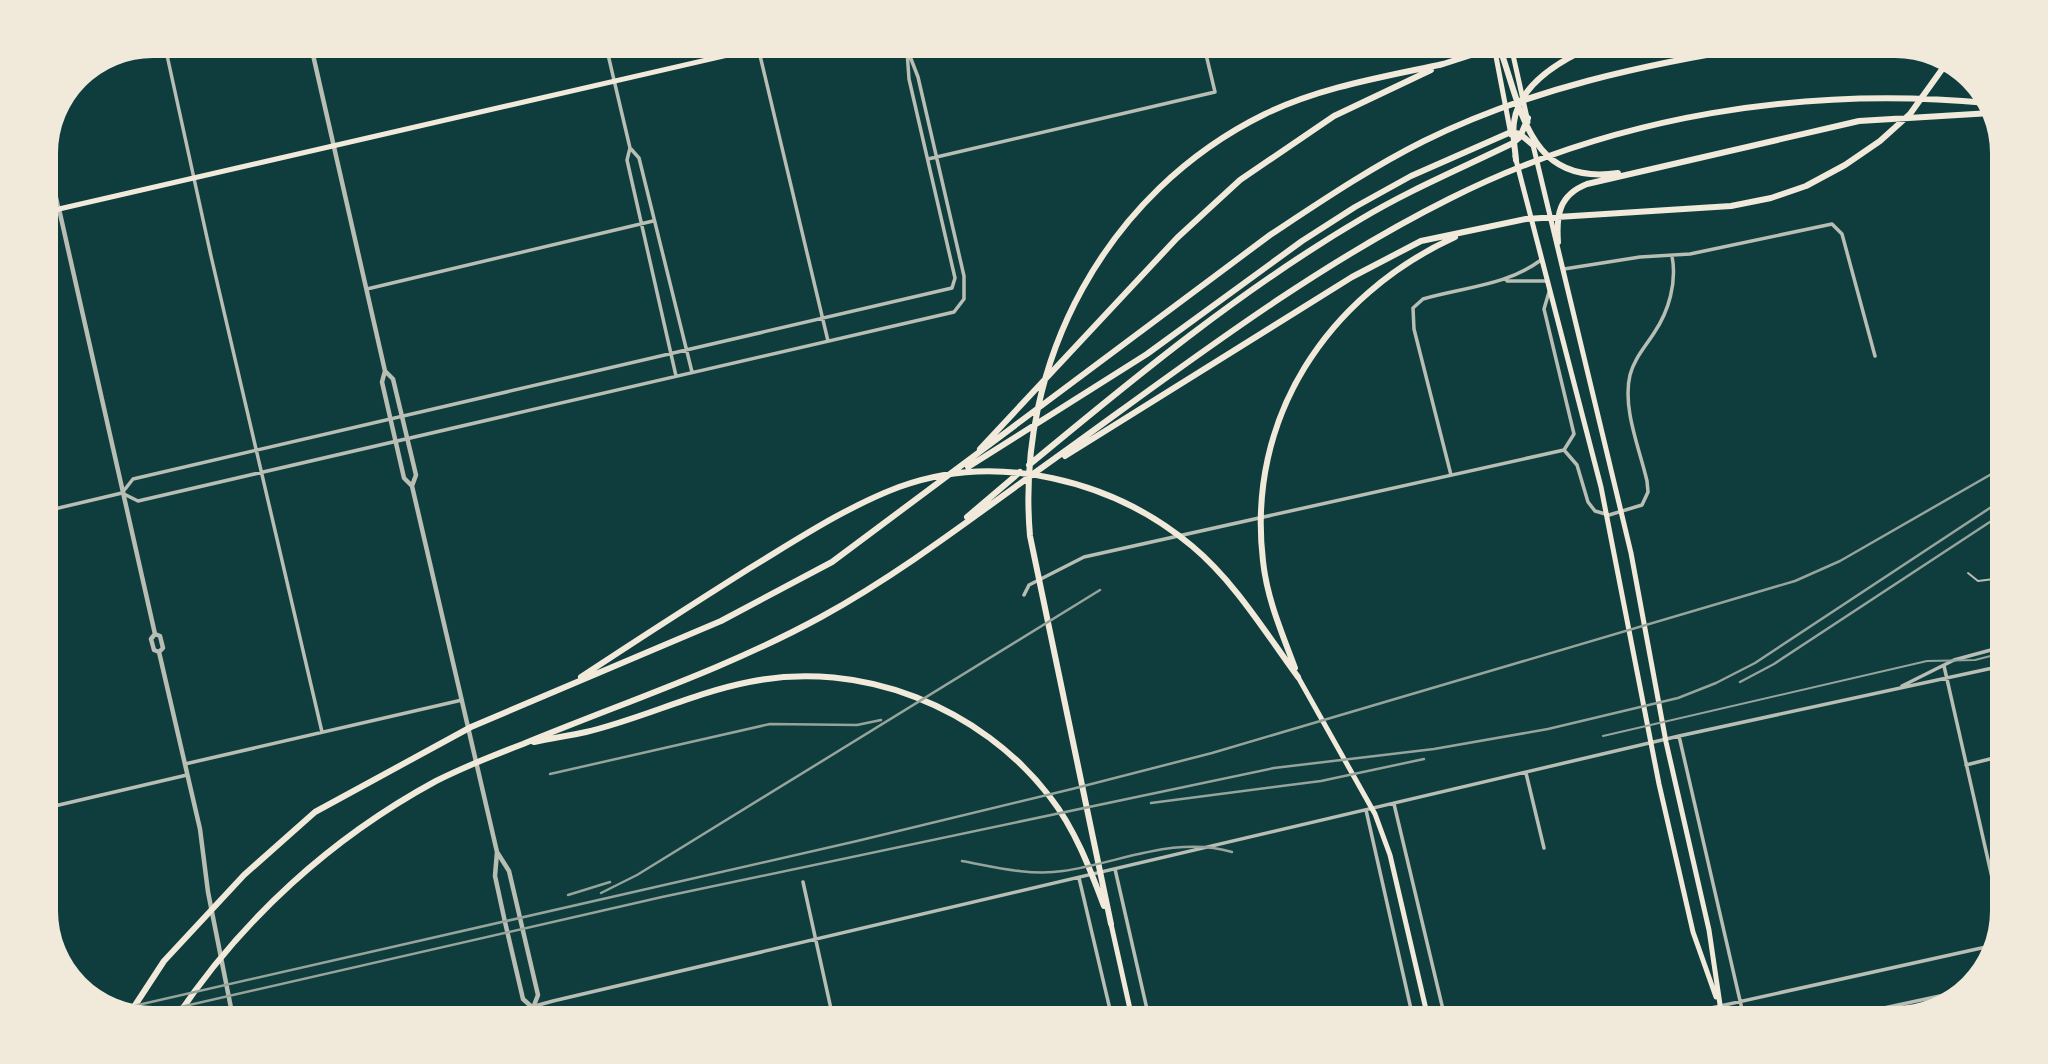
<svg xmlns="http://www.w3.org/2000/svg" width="2048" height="1064" viewBox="0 0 2048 1064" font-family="Signika,sans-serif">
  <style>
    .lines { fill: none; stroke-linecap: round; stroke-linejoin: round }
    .service { stroke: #b8beb3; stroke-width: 2 }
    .minor { stroke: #b8beb3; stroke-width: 3.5 }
    .tertiary { stroke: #b8beb3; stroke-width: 4.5 }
    .secondary { stroke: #f1e9da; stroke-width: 5 }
    .primary { stroke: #f1e9da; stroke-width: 5 }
    .motorway { stroke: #f1e9da; stroke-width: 6 }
    .tram { stroke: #97a49c; stroke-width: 2 }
    .rail { stroke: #97a49c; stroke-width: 2.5 }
  </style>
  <rect width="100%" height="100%" fill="#0f3d3e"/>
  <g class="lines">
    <!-- service -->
    <path class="service" d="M1968,573L1978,581L2002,578"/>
    <!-- minor -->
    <path class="minor" d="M165,46L211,256L322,732
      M606,46L630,148L627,160L676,376
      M1352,46L1354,53
      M758,47L828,341
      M46,149L59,209
      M631,149L639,158L692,372
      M928,159L1215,92L1204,46
      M1564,269L1640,257L1690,254L1832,224L1842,234L1875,356
      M1507,281H1547
      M367,289L653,221
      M1549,292L1544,309L1574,434L1564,450
      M1564,450L1577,465L1588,502L1595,511L1609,515L1642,505L1648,492L1647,481C1640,450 1622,408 1630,375C1634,359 1645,347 1654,333C1669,311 1677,282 1672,256
      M1451,475L1414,329L1413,308L1423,299C1464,287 1506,286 1541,260
      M124,494L138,501L954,312L964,299V276L918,77L906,46
      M46,511L122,493L133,479L952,288L955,278L909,79L907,51
      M1024,595L1029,585L1084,557L1564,450
      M1944,666L2001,917
      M1902,686L1954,660L2002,647
      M1679,736L1744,1018
      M185,764L462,700
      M1966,765L2002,756
      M1526,773L1544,848
      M1394,804L1445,1018
      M46,808L187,775
      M1366,810L1413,1018
      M1115,869L1149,1018
      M1079,878L1112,1018
      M803,882L833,1018
      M491,1018L553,1001L1679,736L2002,666
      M1666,1018L1995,945
      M1750,1018L1784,1012L1856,1014L1963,991"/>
    <!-- tertiary -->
    <path class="tertiary" d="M311,46L385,371L393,379L416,475L412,486L497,852L495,876L505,922L523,999L533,1008
      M59,209L155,634L151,639L154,650L159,652L200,829L208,892L233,1018
      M385,371L382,382L404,478L412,486
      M155,634L160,636L163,648L159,652
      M497,852L509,871L538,995L533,1008L536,1018"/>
    <!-- secondary -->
    <path class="secondary" d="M1494,46L1511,135
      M1511,46L1528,122
      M46,216L59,209L767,46"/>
    <!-- primary -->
    <path class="primary" d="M1533,145L1631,553L1666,742L1709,930L1722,1018
      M1515,156L1601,487L1659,784L1693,932L1716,997
      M1298,677L1375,814L1390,855L1428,1018
      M1111,924L1132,1018"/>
    <!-- motorway -->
    <path class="motorway" d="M1499,46C1522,109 1528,186 1618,173
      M1527,46L1540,49L1558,46
      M1440,65L1499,46
      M1516,160C1515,148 1512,134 1514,122C1519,84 1561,60 1593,46
      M1558,242C1556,215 1559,195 1587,184L1859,121L1991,113
      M980,449L1177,238L1240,180L1334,116L1431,70
      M1065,456L1352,277L1421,241L1526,219L1731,206L1771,198L1806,186L1845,165L1880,141L1910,114L1948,61
      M1029,465C1135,377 1242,289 1361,219C1409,190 1462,168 1513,143L1520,137L1528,118
      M968,467L1147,354L1302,241L1355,207L1411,176L1511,132L1520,134L1533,145
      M967,517L1020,472
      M1295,668C1282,633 1267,599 1263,561C1246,418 1327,296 1455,237
      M581,677C637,640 693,604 750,568C798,539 846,507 899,487C997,451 1113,480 1192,546C1235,582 1265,632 1298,677
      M534,742C551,738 569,736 586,732C641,719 693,693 749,682C861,659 981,707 1050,797C1075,829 1090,869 1104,906
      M1111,924L1030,536C1015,362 1106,192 1265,114C1321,87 1383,77 1443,64
      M130,1013L164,961L244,875L315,812L471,727L721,621L832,562L1270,235C1320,202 1370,168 1424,141C1529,89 1645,64 1760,46
      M176,1018C242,919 331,838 436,781C464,767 494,755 523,744C622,703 726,669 821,617C901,573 973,517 1047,464C1177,371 1305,271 1449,199C1616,115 1803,86 1988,103"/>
    <!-- tram -->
    <path class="tram" d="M1603,736L1927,661L1975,660L2002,653"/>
    <!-- rail -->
    <path class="rail" d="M1740,682L1774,664L2002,514
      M550,774L770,724L857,725L881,720
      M1151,803L1321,781L1424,759
      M962,861C995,867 1029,876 1063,871C1119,863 1175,835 1232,852
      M601,893L637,875L1100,590
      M568,895L610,882
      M116,1010L857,841L1072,789L1212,753L1795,581L1840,561L2002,468
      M141,1016L662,897L1274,768L1434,749L1548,729L1678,698L1716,683L1755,663L2002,500"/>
  </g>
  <!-- crop -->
  <path d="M0 0H2048V1064H0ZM153 58H1895A95 95 0 0 1 1990 153V911A95 95 0 0 1 1895 1006H153A95 95 0 0 1 58 911V153A95 95 0 0 1 153 58Z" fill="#f1e9da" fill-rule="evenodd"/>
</svg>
